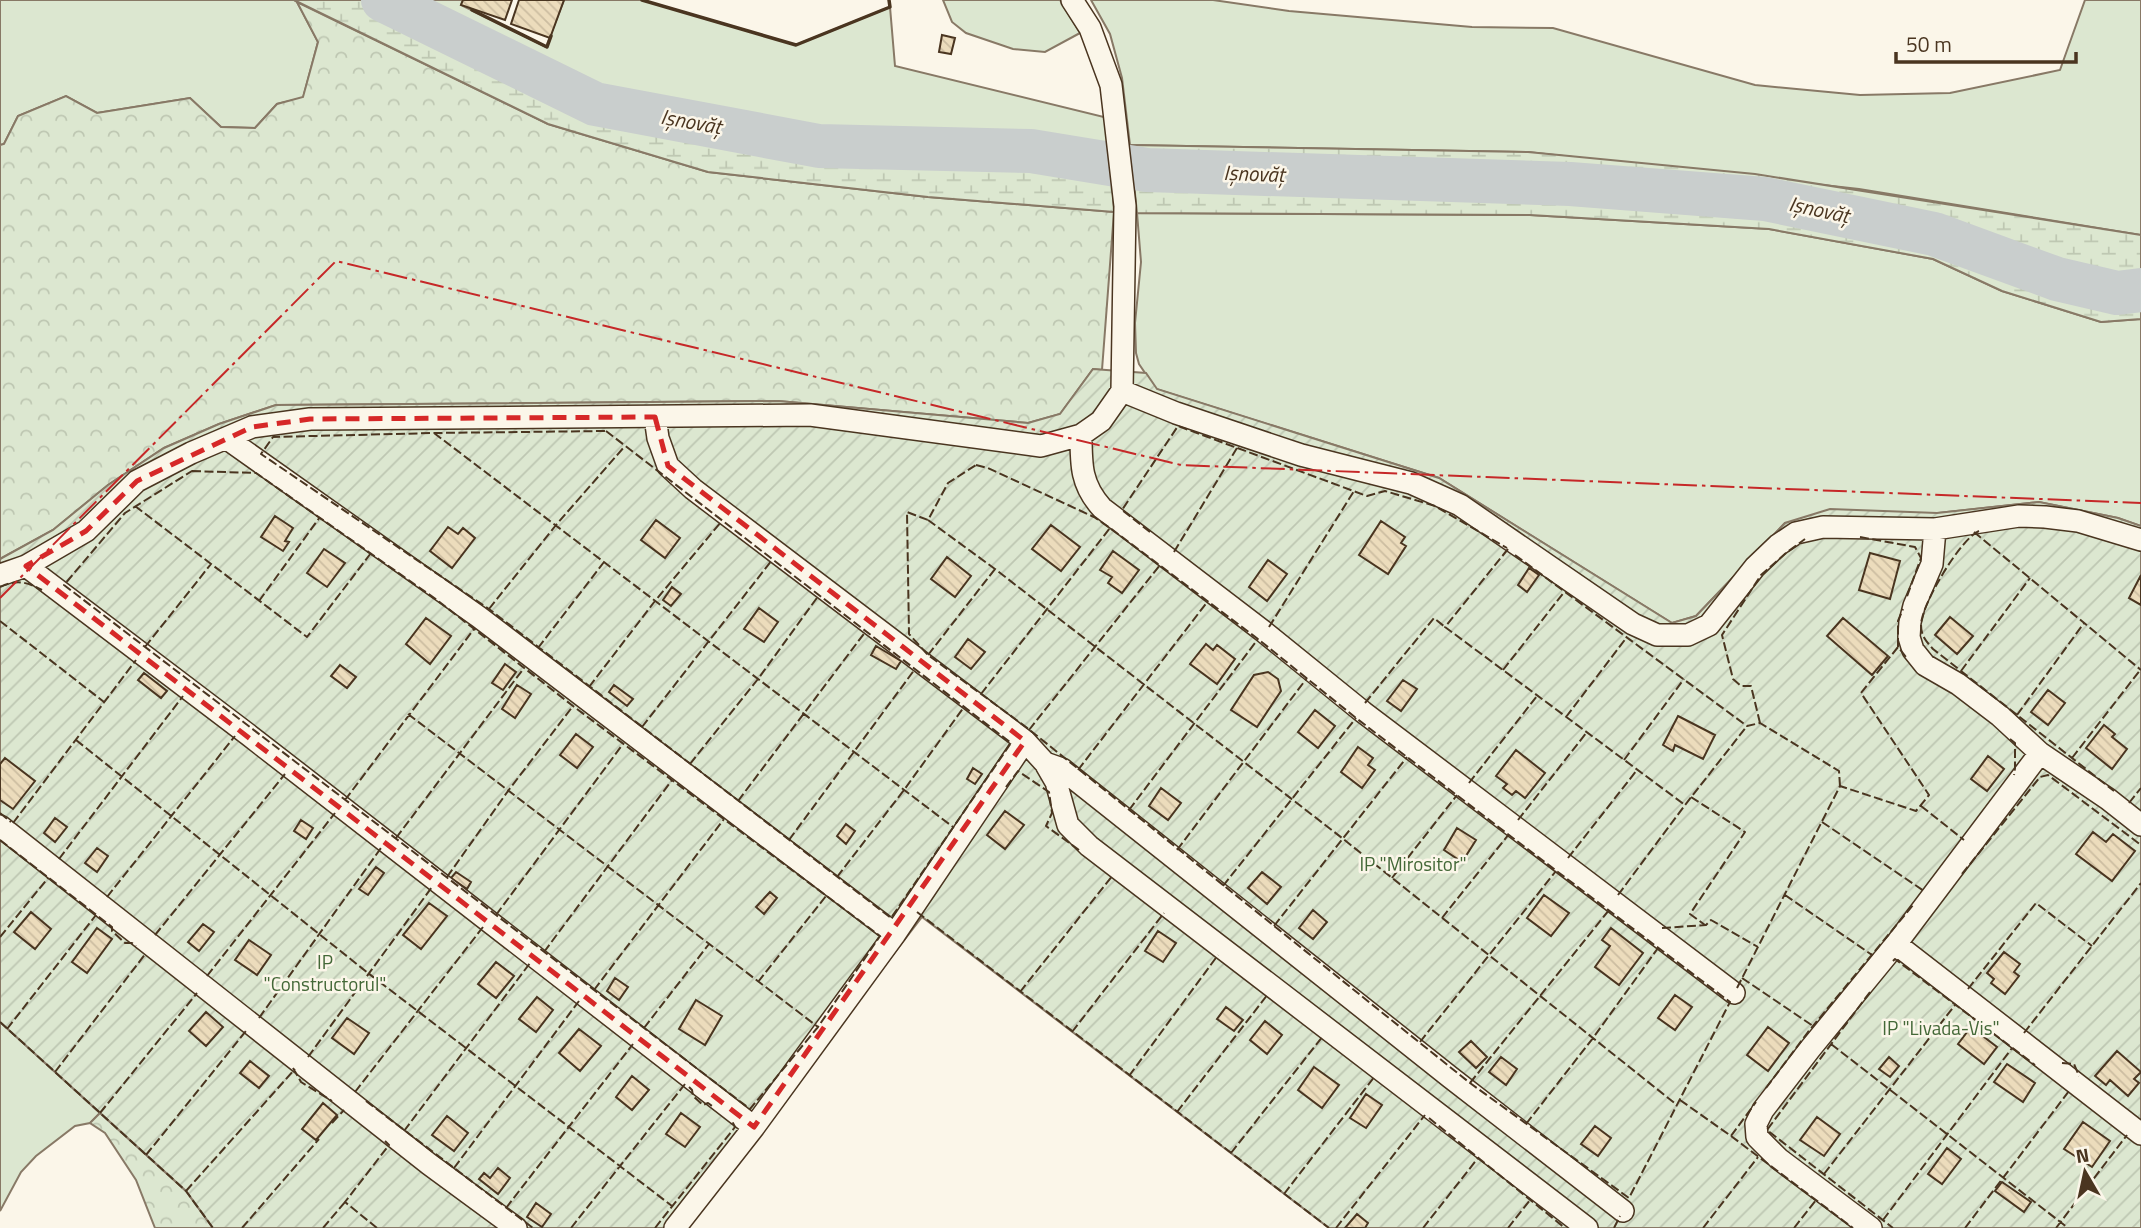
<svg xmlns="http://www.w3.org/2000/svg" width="2141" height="1228" viewBox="0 0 2141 1228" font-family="'Titillium Web',sans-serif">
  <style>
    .grass { fill: #dce7d0; stroke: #887966; stroke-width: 2 }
    .forest { fill: url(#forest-crowns); stroke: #887966; stroke-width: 2 }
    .wetland { fill: url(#wetland-marsh); stroke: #887966; stroke-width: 2 }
    .garden { fill: url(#garden-furrows); stroke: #887966; stroke-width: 2 }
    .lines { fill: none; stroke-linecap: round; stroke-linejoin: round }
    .river { stroke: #c9cecd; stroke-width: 44 }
    .building { fill: url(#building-back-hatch); stroke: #4a3520; stroke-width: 2 }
    .minor-casing { stroke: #4a3520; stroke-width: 24 }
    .minor { stroke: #fbf6e9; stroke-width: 21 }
    .fence { stroke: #4a3520; stroke-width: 2; stroke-dasharray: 9 3.5; stroke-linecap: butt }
    .wall { stroke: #4a3520; stroke-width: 3.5 }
    .power { stroke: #c62828; stroke-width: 2; stroke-dasharray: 24 5 3.5 5; stroke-linecap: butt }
    .marked { fill: none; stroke: #d62828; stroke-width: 5; stroke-dasharray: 14 9; stroke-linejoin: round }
    .labels { text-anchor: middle; stroke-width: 5; stroke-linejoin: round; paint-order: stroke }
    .park-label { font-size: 19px; fill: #436837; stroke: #fbf6e9 }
    .water-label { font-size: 21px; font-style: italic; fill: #4a3520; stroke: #fbf6e9 }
  </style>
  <defs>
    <pattern id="forest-crowns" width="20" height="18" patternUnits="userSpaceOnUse" patternTransform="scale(1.75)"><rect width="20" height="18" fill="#dce7d0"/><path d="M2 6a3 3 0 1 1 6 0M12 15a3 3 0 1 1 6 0" fill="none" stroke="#bec7b2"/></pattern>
    <pattern id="wetland-marsh" width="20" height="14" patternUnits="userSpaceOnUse" patternTransform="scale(1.75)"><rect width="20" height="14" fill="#dce7d0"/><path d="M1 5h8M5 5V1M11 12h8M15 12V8" fill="none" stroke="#bec7b2"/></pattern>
    <pattern id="garden-furrows" width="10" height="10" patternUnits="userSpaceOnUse" patternTransform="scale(1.75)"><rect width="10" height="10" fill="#dce7d0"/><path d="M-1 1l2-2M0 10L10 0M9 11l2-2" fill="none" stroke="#bec7b2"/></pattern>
    <pattern id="building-back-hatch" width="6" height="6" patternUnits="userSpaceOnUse" patternTransform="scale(1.75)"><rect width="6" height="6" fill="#ecdcbc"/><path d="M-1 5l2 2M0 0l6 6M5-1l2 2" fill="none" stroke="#ccbda1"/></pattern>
  </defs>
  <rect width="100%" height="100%" fill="#fbf6e9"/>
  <!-- grass -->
  <path class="grass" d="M0,0H294L297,2L318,42L303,98L277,104L255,128L221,127L190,98L97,113L66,96L18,116L4,144L0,145Z
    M418,0H463L461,5L546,47L564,0H642L796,45L890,7L895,66L1108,118L1110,145L1023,137L815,134L602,91Z
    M943,0H1060L1080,33L1045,52L1013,49L966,33L952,22Z
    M1091,0H1213L1289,11L1472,27L1553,28L1755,85L1860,95L1950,93L2060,70L2085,0H2141V235L1859,189L1528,152L1130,145L1122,78L1110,34Z
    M1137,213L1530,215L1769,229L1933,259L2002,291L2101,322L2141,319V526L2118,518L2039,502L1938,513L1785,523L1696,616L1672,623L1439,478L1156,389L1139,364L1136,353L1135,323L1141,262Z
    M0,1022L100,1113L90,1123L75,1126L36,1156L21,1172L0,1211Z"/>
  <!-- forest -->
  <path class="forest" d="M297,2L548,124L708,172L928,197L1114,212L1102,370L1093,369L1060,414L1028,423L778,401L276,405L219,424L164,448L108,485L53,530L0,559V145L4,144L18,116L66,96L97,113L190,98L221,127L255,128L277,104L303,97L318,42Z
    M100,1113L186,1191L213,1228H155L136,1180L105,1133L90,1123Z"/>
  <!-- wetland -->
  <path class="wetland" d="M294,0H418L602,91L815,134L1023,137L1110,145L1114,212L928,197L708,172L548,124Z
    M1130,145L1528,152L1755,174L2141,235V319L2101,322L2002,291L1933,259L1769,229L1530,215L1137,213Z"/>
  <!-- garden -->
  <path class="garden" d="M1093,369L1146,373L1157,389L1439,478L1672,623L1696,616L1785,523L1830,509L1937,513L2039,502L2118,518L2141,526V1228H1329L922,917L683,1228H213L186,1191L0,1022V559L53,530L108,485L164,448L219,424L276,405L778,401L1028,423L1060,414Z"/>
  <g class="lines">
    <!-- river -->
    <path class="river" d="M383,0L595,104L819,146L1031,151L1147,170L1570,184L1765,199L1934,234L2057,279L2117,293L2141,290"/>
  </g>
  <!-- building -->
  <path class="building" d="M463,0H512L505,20L461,5Z
    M519,0H564L550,38L511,24Z
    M942,35L955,38L951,54L939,52Z
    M275,516L293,528L285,541L289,542L283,551L261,537Z
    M656,520L680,538L665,558L641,540Z
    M1381,521L1405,537L1401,543L1406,546L1388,574L1359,555Z
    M1051,525L1080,547L1061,571L1032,549Z
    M448,527L458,534L463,528L475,538L452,568L430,551Z
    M324,549L345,563L327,587L307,573Z
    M1113,551L1139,570L1122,593L1108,583L1112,577L1100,570Z
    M1870,553L1900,561L1890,599L1859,590Z
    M947,557L971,576L955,597L931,579Z
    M1268,560L1287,574L1267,601L1249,587Z
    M1529,568L1539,575L1527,592L1518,585Z
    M2141,575V605L2129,598Z
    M672,587L681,594L671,606L663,600Z
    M759,608L778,622L764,642L744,629Z
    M1950,617L1973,636L1957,654L1935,635Z
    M426,618L451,636L430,664L406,644Z
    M1843,618L1888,656L1872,675L1827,636Z
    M968,639L985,652L971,669L955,657Z
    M1206,644L1213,650L1217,645L1235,659L1217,684L1190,664Z
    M876,646L901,661L896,669L871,655Z
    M505,664L516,672L503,690L492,683Z
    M340,665L356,677L347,688L331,676Z
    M1268,672L1278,679L1281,691L1257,727L1231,710L1254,675Z
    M144,673L167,691L161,698L138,680Z
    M1403,680L1417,689L1401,711L1387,701Z
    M517,685L531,694L515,718L502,709Z
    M614,685L633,699L627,706L609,692Z
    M2048,690L2065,703L2048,725L2031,712Z
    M1315,710L1335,726L1318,748L1298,732Z
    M1678,716L1715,735L1703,759L1675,745L1673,751L1663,745Z
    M2104,725L2115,734L2112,737L2127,749L2112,769L2086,748Z
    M576,734L593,747L577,768L560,755Z
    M1358,747L1373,758L1368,765L1375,770L1362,788L1341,772Z
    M1516,750L1545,773L1525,798L1516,791L1512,795L1503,788L1507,784L1496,776Z
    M1988,756L2004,769L1987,791L1971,779Z
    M5,758L35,781L13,809L0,800V764Z
    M973,768L982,774L975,784L967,779Z
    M1161,788L1181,803L1168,820L1149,806Z
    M1005,811L1024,825L1005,849L987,835Z
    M55,818L67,827L55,842L44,833Z
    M301,820L313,828L306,839L294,831Z
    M846,824L855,831L846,844L837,836Z
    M1457,828L1476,840L1462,862L1444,850Z
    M2093,832L2106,842L2113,834L2135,851L2112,881L2076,854Z
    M97,848L108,856L97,872L85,863Z
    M376,867L384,873L368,895L359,889Z
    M456,872L471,882L467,889L451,878Z
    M1262,872L1281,887L1267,904L1248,888Z
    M770,892L777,898L764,914L756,907Z
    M1544,895L1569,913L1551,936L1527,918Z
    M429,903L447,916L421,949L403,935Z
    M1313,910L1327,922L1313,939L1299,928Z
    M31,912L51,929L35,949L14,932Z
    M203,924L214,932L199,951L188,942Z
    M97,928L112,939L87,973L72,962Z
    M1611,928L1643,953L1619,985L1595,967L1610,946L1602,940Z
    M1158,931L1176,943L1163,962L1145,951Z
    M249,940L271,955L257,975L235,960Z
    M2004,952L2020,964L2014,972L2019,976L2005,994L1991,983L1994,979L1987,973Z
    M496,962L514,976L496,998L478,984Z
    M615,978L628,987L619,1000L607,991Z
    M1675,995L1692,1007L1675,1030L1658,1018Z
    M537,997L553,1010L536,1032L519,1019Z
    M696,1000L722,1016L705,1045L679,1029Z
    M1226,1007L1243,1020L1234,1031L1217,1019Z
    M206,1012L223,1027L206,1046L189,1031Z
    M347,1018L369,1033L354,1054L332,1038Z
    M1265,1021L1282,1035L1267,1054L1250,1040Z
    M1768,1027L1789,1043L1768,1071L1747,1055Z
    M1971,1027L1997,1047L1984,1064L1958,1044Z
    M579,1029L601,1046L580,1071L559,1053Z
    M1471,1041L1487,1057L1476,1068L1459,1052Z
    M2117,1051L2141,1072L2134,1079L2139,1083L2128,1096L2110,1080L2106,1085L2095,1076Z
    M1501,1057L1517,1069L1506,1085L1489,1072Z
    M1889,1057L1899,1066L1890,1077L1879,1069Z
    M250,1061L269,1076L259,1088L240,1073Z
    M2007,1064L2035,1083L2023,1102L1994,1082Z
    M1314,1067L1339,1085L1322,1108L1298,1090Z
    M632,1076L649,1090L632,1110L616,1097Z
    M1366,1094L1382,1105L1366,1128L1350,1118Z
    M323,1103L337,1115L316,1140L302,1129Z
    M681,1113L700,1127L685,1147L666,1134Z
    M447,1116L468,1133L454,1151L432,1135Z
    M1817,1117L1840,1134L1824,1156L1800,1140Z
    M2083,1122L2110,1141L2092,1167L2064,1149Z
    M1595,1126L1611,1138L1598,1156L1581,1144Z
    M1947,1148L1961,1159L1942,1184L1928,1174Z
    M498,1168L510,1178L498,1194L479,1179L484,1173L490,1178Z
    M2002,1182L2031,1202L2024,1212L1995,1191Z
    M536,1203L551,1214L542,1227L527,1217Z
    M1357,1214L1368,1223L1365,1228H1345Z"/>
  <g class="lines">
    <defs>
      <path id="minor" d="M1122,391L1176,413L1301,455L1411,483L1460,505L1633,624L1657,635H1688L1709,625L1755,567L1778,545L1796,533L1823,527L1935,529L2019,516L2045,517L2078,521L2141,540
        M655,417L658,438L668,466L693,489L1025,741L1045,763L1056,782L1068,825L1089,846L1587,1228
        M1081,435C1081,465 1081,485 1102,508L1263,631L1363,712L1734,993
        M226,438L479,617L895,934
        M1935,529L1932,564L1914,606L1910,622L1909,637L1913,650L1925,665L1958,684L2000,716L2040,753L2108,799L2141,825
        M26,566L250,736L754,1127
        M0,575L26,566L86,531L137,481L191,453L252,427L310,419L810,415L1041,446L1081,435L1101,421L1122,391L1125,206L1111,85L1090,28L1072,0
        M1045,763L1062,769L1450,1077L1623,1211
        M0,826L429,1164L516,1228
        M1896,944L2141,1134
        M675,1228L754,1127L895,934L1025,741
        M1871,1228L1779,1159L1757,1137L1756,1124L1763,1110L1810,1049L1896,944L2040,753"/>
    </defs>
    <!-- minor casing -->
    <use href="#minor" class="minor-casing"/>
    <!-- minor -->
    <use href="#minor" class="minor"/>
    <!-- fence -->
    <path class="fence" d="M606,431L1011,743L891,918L489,609L261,454L273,437L434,433Z
      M434,433L953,827
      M976,465L988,468L1094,517L1110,528L1258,639L1356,718L1505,832L1730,1002L1629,1198L1470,1083L1026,727L928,655L909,634L907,512L928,520L948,483Z
      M192,471L256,473L437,600L573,706L880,936L818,1027L750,1109L64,585L125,513Z
      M135,506L307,637L371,553
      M928,520L995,569L1342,838L1677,1105
      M1979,531C1961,538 1921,605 1921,625C1921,636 1926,641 1933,649L2114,791
      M1150,532L1122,510L1178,426L1367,496L1385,491L1435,506L1507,548
      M1974,532L2141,670
      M1860,537L1915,547L1921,558L1906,599
      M1508,549L1445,627L1685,805
      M1174,552L1237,448
      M1515,555L1747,726L1760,723L1839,771L1840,786
      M0,587C17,579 27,582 42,590
      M259,601L320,517
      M489,609L556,525L625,446
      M0,621L104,702
      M1269,627L1354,491
      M145,647L211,564
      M1898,647V621L1903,609
      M538,648L604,562
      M928,655L995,569
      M1503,670L1565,591
      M1961,671L2030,578
      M589,687L655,601L721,522
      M981,694L1110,528
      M1365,703L1434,618L1445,627
      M408,714L818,1027
      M2017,715L2084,623
      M1566,717L1627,637
      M1760,723L1751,686H1741L1733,679L1722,635L1761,575L1786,553L1805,539
      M642,727L772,560
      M1029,730L1160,565
      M2010,739L2015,743V768L2014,775
      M76,740L368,973L672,1206
      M2072,758L2141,669
      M1624,760L1684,679
      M690,764L758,679L819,595
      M1078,770L1208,601
      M1469,783L1537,696
      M1006,787L1018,771L1049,792L1052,813L1046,826L1079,850
      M1691,797L1745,832L1690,914L1705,925
      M345,800L474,629
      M738,801L866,631
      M2129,803L2141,788
      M1921,806L1964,840
      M1129,810L1258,639
      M0,813L11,822
      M1518,820L1587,732
      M1822,822L1924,891
      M13,823L136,660
      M396,838L524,668
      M0,840L112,927V931L125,943H132L136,946
      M789,840L915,669
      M1177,850L1307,678
      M1568,858L1637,770
      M59,859L183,696
      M1962,874L2040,777L2048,775L2141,845
      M447,877L508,791L573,706
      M837,877L904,790L964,707
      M1392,878L1457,795
      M1223,886L1356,718
      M1618,895L1685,805L1747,726
      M1785,895L1872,955
      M107,897L235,736
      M917,912L1329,1228
      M496,915L623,744
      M1442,918L1509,834
      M1274,926L1407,757
      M1662,928L1706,925L1711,920L1758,947
      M155,935L285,774
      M0,937L48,878
      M544,952L672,780
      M1893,961L1895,959L2035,1065
      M207,976L335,813
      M1742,978L1813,1026
      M758,982L826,896
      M1737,988L1840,786L1916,811L1929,795L1861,693L1898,647L1906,657
      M1968,989L2036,903L2092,946
      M594,990L724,819
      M1020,992L1113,875
      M1870,992L1767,1130L1893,1228
      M259,1018L381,848
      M0,1022L186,1191L213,1228
      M644,1028L709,944
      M7,1029L96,915
      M1072,1032L1164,913
      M2024,1033L2141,883
      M1420,1042L1556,871
      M1831,1044L2068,1228
      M308,1057L432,887
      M2062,1063L2074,1064L2079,1076
      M293,1068L301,1082L332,1101
      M55,1072L146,953
      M1129,1076L1218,955
      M1470,1083L1609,910
      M689,1087L692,1090L693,1096L703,1105L708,1103L712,1106
      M1766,1088L1808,1032L1913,905
      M355,1092L483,927
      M1680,1100L1731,1136L1756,1102
      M366,1101L533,1228
      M1177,1112L1268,994
      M100,1113L197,993
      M1429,1118L1565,1228
      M332,1123L344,1110
      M1526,1124L1593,1038L1658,948
      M404,1131L530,963
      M1731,1136L1853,1228
      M1231,1153L1323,1036
      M146,1155L246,1031
      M454,1168L579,1001
      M1824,1174L1955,1005
      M186,1191L295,1069
      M1284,1194L1375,1076
      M506,1208L633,1044
      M1883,1220L2012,1048
      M242,1228L319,1139
      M323,1228L345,1202
      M377,1228L345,1202L389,1145L385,1141
      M571,1228L685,1084
      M655,1228L735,1127L732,1121
      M1336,1228L1425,1115
      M1423,1228L1478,1158
      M1508,1228L1530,1200
      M1614,1228L1620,1216
      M1703,1228L1758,1157
      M1794,1228L1816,1200
      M1965,1228L2069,1091
      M2056,1228L2127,1135"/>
    <!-- wall -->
    <path class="wall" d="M642,0L796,45L890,7L889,0
      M472,10L547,47L551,36"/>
    <!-- power -->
    <path class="power" d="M0,598L336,261L1181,465L2141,503"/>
  </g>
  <!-- marked area -->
  <path class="marked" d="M655,417L668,466L1025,741L754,1127L26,566L86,531L137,481L252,427L310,419Z"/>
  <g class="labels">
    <!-- park labels -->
    <g class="park-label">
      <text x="1413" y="871">IP "Mirositor"</text>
      <text x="325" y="969">IP<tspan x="325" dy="22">"Constructorul"</tspan></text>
      <text x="1941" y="1035">IP "Livada-Vis"</text>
    </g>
    <!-- water labels -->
    <g class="water-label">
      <text transform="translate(691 122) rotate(10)" y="7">Ișnovăț</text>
      <text transform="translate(1254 174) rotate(2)" y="7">Ișnovăț</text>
      <text transform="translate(1819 210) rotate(12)" y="7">Ișnovăț</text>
    </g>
  </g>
  <!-- north arrow -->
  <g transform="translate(2085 1172) rotate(351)" stroke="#fbf6e9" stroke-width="5" paint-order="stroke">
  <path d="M0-5L12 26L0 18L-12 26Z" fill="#4a3520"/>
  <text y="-10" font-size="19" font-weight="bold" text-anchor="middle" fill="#4a3520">N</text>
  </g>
  <!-- scale -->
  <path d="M1896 52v10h180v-10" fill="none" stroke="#4a3520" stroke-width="3.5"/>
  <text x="1906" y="52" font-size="21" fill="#4a3520" stroke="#fbf6e9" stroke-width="5" paint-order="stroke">50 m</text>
</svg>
